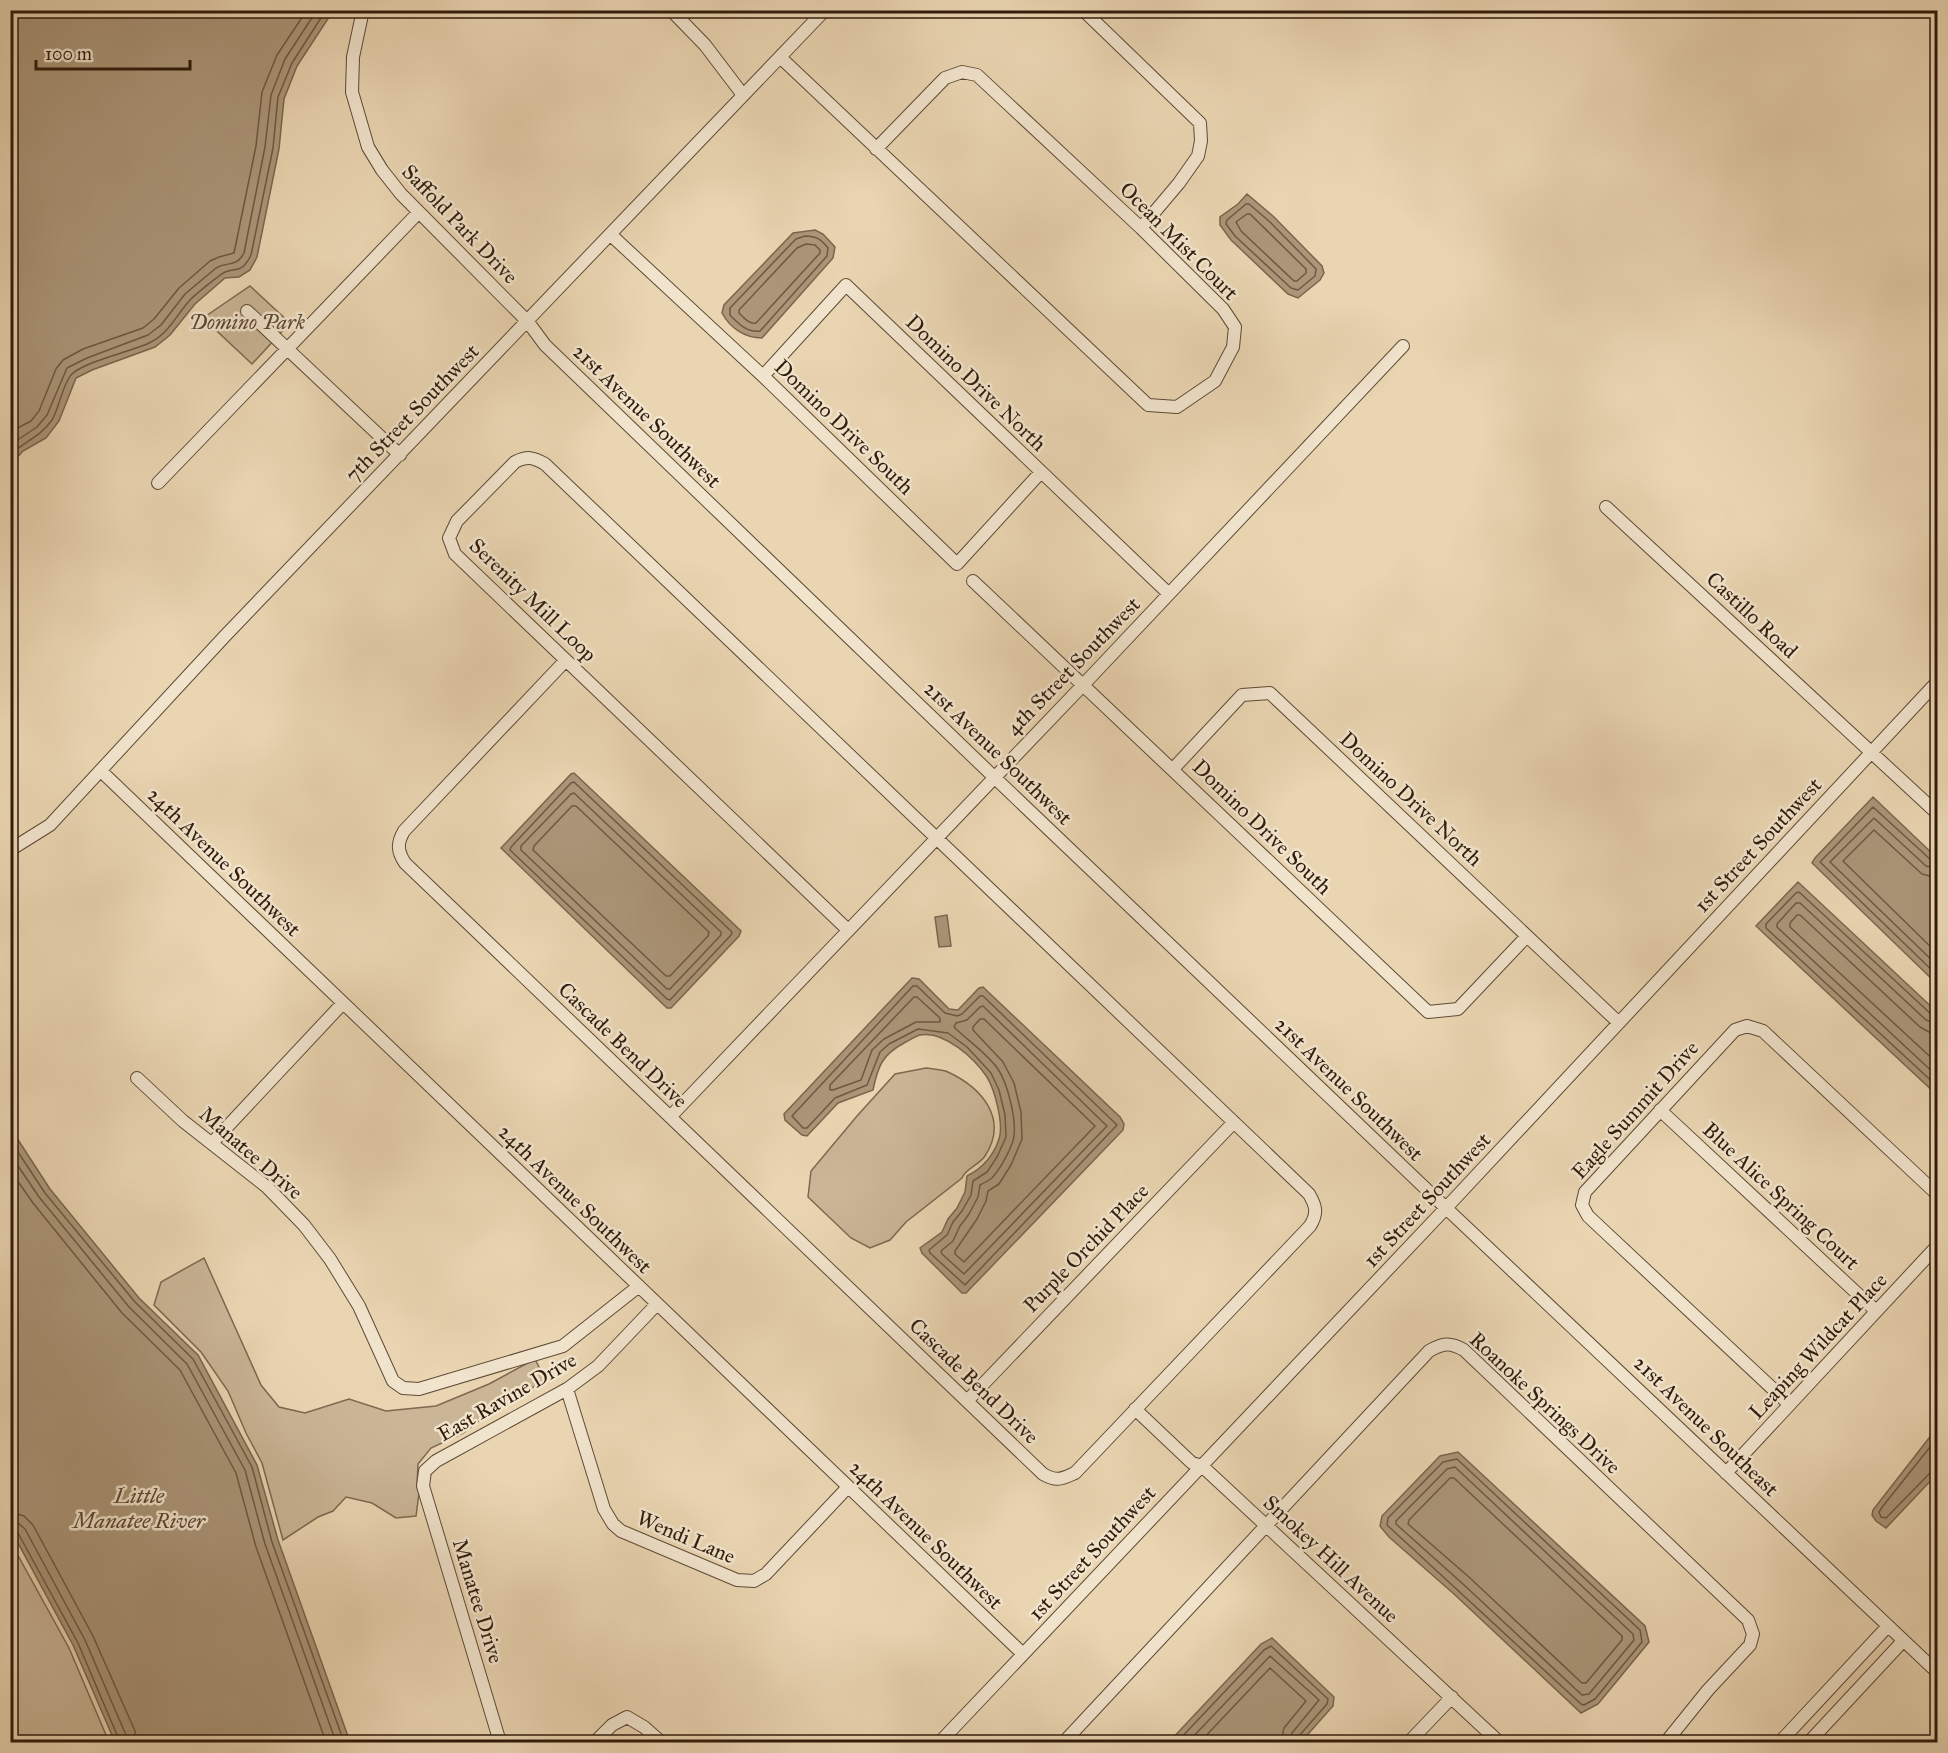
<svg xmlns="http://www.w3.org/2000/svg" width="1948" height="1753" viewBox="0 0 1948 1753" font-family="'IM FELL Great Primer',serif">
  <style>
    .green { fill: #cab596; stroke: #7d6850; stroke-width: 1.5 }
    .water { fill: #ab9679; stroke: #7a654d; stroke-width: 1.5 }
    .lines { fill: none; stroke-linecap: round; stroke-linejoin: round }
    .shore { stroke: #6e5842; stroke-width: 1.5 }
    .minor-casing { stroke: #5e4a35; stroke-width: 14 }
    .minor { stroke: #f1e4cd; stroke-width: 12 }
    .labels { text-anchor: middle; stroke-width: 5; stroke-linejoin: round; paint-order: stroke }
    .street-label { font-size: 21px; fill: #301b0b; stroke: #f1e4cd }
    .park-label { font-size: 21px; font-style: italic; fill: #5e4935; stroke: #f1e4cd }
    .water-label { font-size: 22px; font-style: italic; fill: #5b4632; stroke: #f1e4cd }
  </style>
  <rect width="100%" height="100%" fill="#ead5b2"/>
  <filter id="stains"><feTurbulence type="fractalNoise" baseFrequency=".00333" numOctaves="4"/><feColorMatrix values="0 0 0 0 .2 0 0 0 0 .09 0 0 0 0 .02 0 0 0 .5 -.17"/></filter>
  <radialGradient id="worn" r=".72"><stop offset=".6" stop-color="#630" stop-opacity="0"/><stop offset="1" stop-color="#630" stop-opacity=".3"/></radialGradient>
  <!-- green -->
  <path class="green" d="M250,286L290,323L252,364L203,318Z
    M926,1068C933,1069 942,1069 948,1072C982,1088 1009,1119 985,1156C979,1165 965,1169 962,1178L906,1222L890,1240L870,1248L851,1238L808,1197L811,1171L857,1116L895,1074Z
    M204,1258L261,1385L279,1407L305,1413L349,1399L386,1411L436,1406L489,1384L535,1359L545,1379L510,1403L491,1412L463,1433L431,1448L418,1464L417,1486L419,1493L416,1516L396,1518L372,1503L346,1497L333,1511L318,1517L283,1540L262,1463L246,1433L228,1391L201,1352L154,1305L161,1282Z
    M10,1541L69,1648L109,1742H11Z"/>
  <!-- water -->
  <path class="water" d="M11,10L333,11L297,66L284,99L279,149L257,257L250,270L239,277L225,278L195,304L170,335L155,347L92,370L76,378L59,421L46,438L23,451L11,464Z
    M1247,194L1274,217L1322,266L1324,273L1320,280L1298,298L1288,294L1231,240L1220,225V217L1238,204Z
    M815,230L823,234L835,247L833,258L762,338C745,338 730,328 722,313L724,305L793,233Z
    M574,773L741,931L739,936L671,1008H667L501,848L571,774Z
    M1873,797L1937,858V984L1812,863L1815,858Z
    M1798,882L1937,1012V1095L1756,926Z
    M947,915L951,946L939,947L935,917Z
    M912,978L919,979L949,1009L958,1010L979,988L983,987L1120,1117L1124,1124L1123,1130L966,1293H962L922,1253L920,1248L942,1232L948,1219L957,1208L965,1192L967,1176C983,1168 993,1157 999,1139C1004,1125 995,1090 987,1077C975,1059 944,1030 920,1035C915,1036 909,1041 904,1043C882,1055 878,1066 873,1090L838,1103L807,1136L802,1135L785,1120L784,1114Z
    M11,1129L50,1189L139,1298L198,1355L257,1465L278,1540L350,1742H115L73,1645L11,1530Z
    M1936,1429H1938L1937,1474L1886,1528L1876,1521L1872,1515L1873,1510Z
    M1458,1452L1645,1626L1649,1642L1598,1704L1581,1713L1454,1594L1389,1537L1380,1526L1382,1516L1440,1456Z
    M1272,1638L1334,1697L1333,1706L1301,1742H1169L1261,1644Z"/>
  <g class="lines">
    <!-- shore -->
    <path class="shore" d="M1246,204H1249L1270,222L1316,269L1315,276L1298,290L1291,288L1235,236L1226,224L1227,220Z
      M1247,214H1250L1306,269V273L1297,281H1294L1241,231L1236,222Z
      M805,236C816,236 821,239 828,248L827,256L760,331C747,333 738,323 730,315V308L792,243L796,239Z
      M806,244L815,245L820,250V253L756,323C750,325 744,318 739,313V310L797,248Z
      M10,432L31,421L39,411L56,369L63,360L83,349L143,328L154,319L179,288L210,261L219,257L234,253L256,146L262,92L277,55L307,10
      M10,445L37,427L47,415L67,368L87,358L148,335L161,325L185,294L216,268C228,261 236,268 244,253L265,147L271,95L285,59L317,10
      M10,455C24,442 41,436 52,420C59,409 63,382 72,374C86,361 130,352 149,343C168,335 177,314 190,300C199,291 209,284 219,276C232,264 240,278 251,255L273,148L278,97L292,63L326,10
      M574,782L732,932L731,935L670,1000L667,999L510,850L511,847L571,783Z
      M574,793L721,932V935L670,989H667L521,850V846L571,794Z
      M572,806H576L709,932L708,936L670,976H666L533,850L534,846Z
      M1938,862L1931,860L1873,807L1820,862L1938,976
      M1938,869L1926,866L1874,818L1830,862L1938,966
      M1938,878L1922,874L1874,830L1843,861L1938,954
      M913,986H917L945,1013L957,1016L962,1014L980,996H983L1117,1125L965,1285L930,1253L929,1250L947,1235L953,1222L962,1211L971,1195L973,1181L987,1172L997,1157L1006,1137L1005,1115L999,1090L991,1073L967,1047L948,1033L918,1029L889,1044L880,1052L867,1085L835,1098L807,1128H803L792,1116Z
      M914,997H917L940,1018V1022H916L884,1039L872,1050L861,1080L833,1090H830V1085Z
      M983,1006L1107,1126L964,1274L942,1254L941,1251L953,1241L960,1226L969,1214L978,1197L980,1185C984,1183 988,1181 992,1178C1000,1169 1009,1153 1013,1141C1018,1124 1008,1084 998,1069C986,1052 968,1041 954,1027L956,1023L967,1020L980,1007Z
      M1938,1016L1931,1014L1799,892L1796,893L1766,924V928L1938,1087
      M980,1019H984L1095,1126L964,1262L955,1254V1251L977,1219L986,1201L988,1191L999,1184L1011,1165L1022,1139L1021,1112L1014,1083L1003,1062L973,1030V1027Z
      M1938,1024L1926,1020L1800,903H1796L1777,924V927L1938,1077
      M1938,1033L1929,1032L1920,1027L1800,915H1797L1790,923V927L1938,1064
      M10,1140L45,1193L135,1302L193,1359L252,1467L272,1542L344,1742
      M10,1154L39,1197L129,1307L187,1364L245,1470L265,1544L336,1742
      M10,1170L33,1203L122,1313L180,1370L236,1473L256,1547L326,1742
      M1938,1437L1883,1506L1879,1512L1881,1517L1886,1518L1931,1472L1938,1470
      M1457,1459L1640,1630L1642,1642L1595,1699L1584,1705L1581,1704L1387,1525L1388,1518L1443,1462Z
      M1455,1467L1633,1634L1634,1640L1589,1694L1582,1695L1463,1584L1396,1524V1521L1447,1469Z
      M1450,1478H1454L1622,1636V1640L1586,1683H1582L1470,1578L1408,1524L1409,1520Z
      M10,1512L24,1516L33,1525L93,1636L135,1731L136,1742
      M10,1521L18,1523L25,1529L85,1640L126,1735L127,1742
      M10,1529L15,1530L18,1533L78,1643L120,1742
      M1177,1742L1264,1650L1271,1646L1328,1699L1327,1704L1298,1737L1297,1742
      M1188,1742L1270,1656L1319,1700L1292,1733L1290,1742
      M1200,1742L1270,1668L1306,1701L1284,1728L1281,1742"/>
    <defs>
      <path id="minor" d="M363,10L353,57L352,92L368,147L382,170L401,194L528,322L545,345L994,777L1446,1208L1938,1673
        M671,10L705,45L743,95
        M1083,10L1200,123L1201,141L1198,156L1179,183L1141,228
        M780,57L1148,405L1177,407L1215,381L1233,347L1235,327L1223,309L1141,228L977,75L962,72L945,78L876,149
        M611,235L763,376L957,564L1041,472
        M247,311L400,455
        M763,376L846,285L1169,594
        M158,483L419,212
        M1606,507L1938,814
        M973,581L1428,1012L1458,1009L1527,936
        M566,660L404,831C397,843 397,851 405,863L1043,1474C1057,1482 1061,1479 1075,1473L1310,1226C1318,1213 1316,1206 1309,1194L545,464C533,457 527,456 515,462L457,521L449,538L455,554L848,930
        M1173,769L1242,695L1270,693L1619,1023
        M101,771L1023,1654
        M10,850L50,825L224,637L825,10
        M137,1078L183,1121L267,1187L304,1225L330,1259L359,1306L393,1381L403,1388L419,1389L563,1346L639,1286
        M1660,1110L1876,1311
        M670,1117L1084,684L1403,346
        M212,1143L343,1003
        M567,1389L604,1509L613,1524L621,1531L737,1580L754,1581L766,1574L848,1487
        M967,1401L1234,1122
        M1789,1404L1588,1216L1582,1205L1585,1192L1735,1030L1747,1026L1763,1031L1938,1195
        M1135,1409L1192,1463L1202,1466L1499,1742
        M1726,1473L1938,1245
        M500,1742L423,1486L425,1471L436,1461L567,1389L598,1366L657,1304
        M595,1742L612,1725L627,1717L644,1727L661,1742
        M940,1742L1446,1208L1938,681
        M1064,1742L1429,1351C1443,1343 1450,1342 1464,1350L1748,1620L1753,1634L1750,1645L1708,1690L1666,1742
        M1409,1742L1452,1697
        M1780,1742L1888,1626
        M1809,1742L1903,1641"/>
    </defs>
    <!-- minor casing -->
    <use href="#minor" class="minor-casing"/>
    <!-- minor -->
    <use href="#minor" class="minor"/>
  </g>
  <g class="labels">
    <!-- street labels -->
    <g class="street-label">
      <text transform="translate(460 224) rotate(46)" y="7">Saffold Park Drive</text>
      <text transform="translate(1179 241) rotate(45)" y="7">Ocean Mist Court</text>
      <text transform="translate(976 383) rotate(44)" y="7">Domino Drive North</text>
      <text transform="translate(412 413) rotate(-46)" y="7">7th Street Southwest</text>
      <text transform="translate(647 416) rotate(44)" y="7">21st Avenue Southwest</text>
      <text transform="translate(844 427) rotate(44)" y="7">Domino Drive South</text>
      <text transform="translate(533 600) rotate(44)" y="7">Serenity Mill Loop</text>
      <text transform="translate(1752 615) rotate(43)" y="7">Castillo Road</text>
      <text transform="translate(1073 666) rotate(-46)" y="7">4th Street Southwest</text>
      <text transform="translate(998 753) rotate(44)" y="7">21st Avenue Southwest</text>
      <text transform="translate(1411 799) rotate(43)" y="7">Domino Drive North</text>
      <text transform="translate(1262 827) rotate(44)" y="7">Domino Drive South</text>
      <text transform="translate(1758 845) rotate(-47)" y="7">1st Street Southwest</text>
      <text transform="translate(224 862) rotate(44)" y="7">24th Avenue Southwest</text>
      <text transform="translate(623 1045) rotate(44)" y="7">Cascade Bend Drive</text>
      <text transform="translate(1349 1089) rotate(44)" y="7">21st Avenue Southwest</text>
      <text transform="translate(1635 1110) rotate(-48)" y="7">Eagle Summit Drive</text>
      <text transform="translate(251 1153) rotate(41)" y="7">Manatee Drive</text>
      <text transform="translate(1781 1196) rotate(43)" y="7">Blue Alice Spring Court</text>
      <text transform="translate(575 1199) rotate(44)" y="7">24th Avenue Southwest</text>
      <text transform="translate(1427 1200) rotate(-47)" y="7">1st Street Southwest</text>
      <text transform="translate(1086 1248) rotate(-46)" y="7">Purple Orchid Place</text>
      <text transform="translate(1818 1346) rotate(-47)" y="7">Leaping Wildcat Place</text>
      <text transform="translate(974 1381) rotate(44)" y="7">Cascade Bend Drive</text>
      <text transform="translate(507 1397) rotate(-30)" y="7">East Ravine Drive</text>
      <text transform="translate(1545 1403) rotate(43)" y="7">Roanoke Springs Drive</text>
      <text transform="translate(1706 1426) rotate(44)" y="7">21st Avenue Southeast</text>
      <text transform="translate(926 1535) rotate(44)" y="7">24th Avenue Southwest</text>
      <text transform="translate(686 1537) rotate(23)" y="7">Wendi Lane</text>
      <text transform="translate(1092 1553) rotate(-47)" y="7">1st Street Southwest</text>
      <text transform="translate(1331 1559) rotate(43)" y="7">Smokey Hill Avenue</text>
      <text transform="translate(478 1601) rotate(73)" y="7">Manatee Drive</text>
    </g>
    <!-- park labels -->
    <g class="park-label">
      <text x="247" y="329">Domino Park</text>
    </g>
    <!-- water labels -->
    <g class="water-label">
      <text x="139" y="1503">Little<tspan x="139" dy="25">Manatee River</tspan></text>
    </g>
  </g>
  <!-- margin -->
  <rect width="1948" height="1753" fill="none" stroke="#ead5b2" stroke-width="36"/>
  <rect x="12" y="12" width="1924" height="1729" fill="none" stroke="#301b0b" stroke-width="3"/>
  <rect x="18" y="18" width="1912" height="1717" fill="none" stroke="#301b0b" stroke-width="1.5"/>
  <!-- scale -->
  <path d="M36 60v9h154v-9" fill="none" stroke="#301b0b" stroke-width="3"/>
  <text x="45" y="60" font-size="18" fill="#301b0b" stroke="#f1e4cd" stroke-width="4.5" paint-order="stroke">100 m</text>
  <rect width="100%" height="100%" filter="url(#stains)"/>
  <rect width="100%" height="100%" fill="url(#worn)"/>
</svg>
